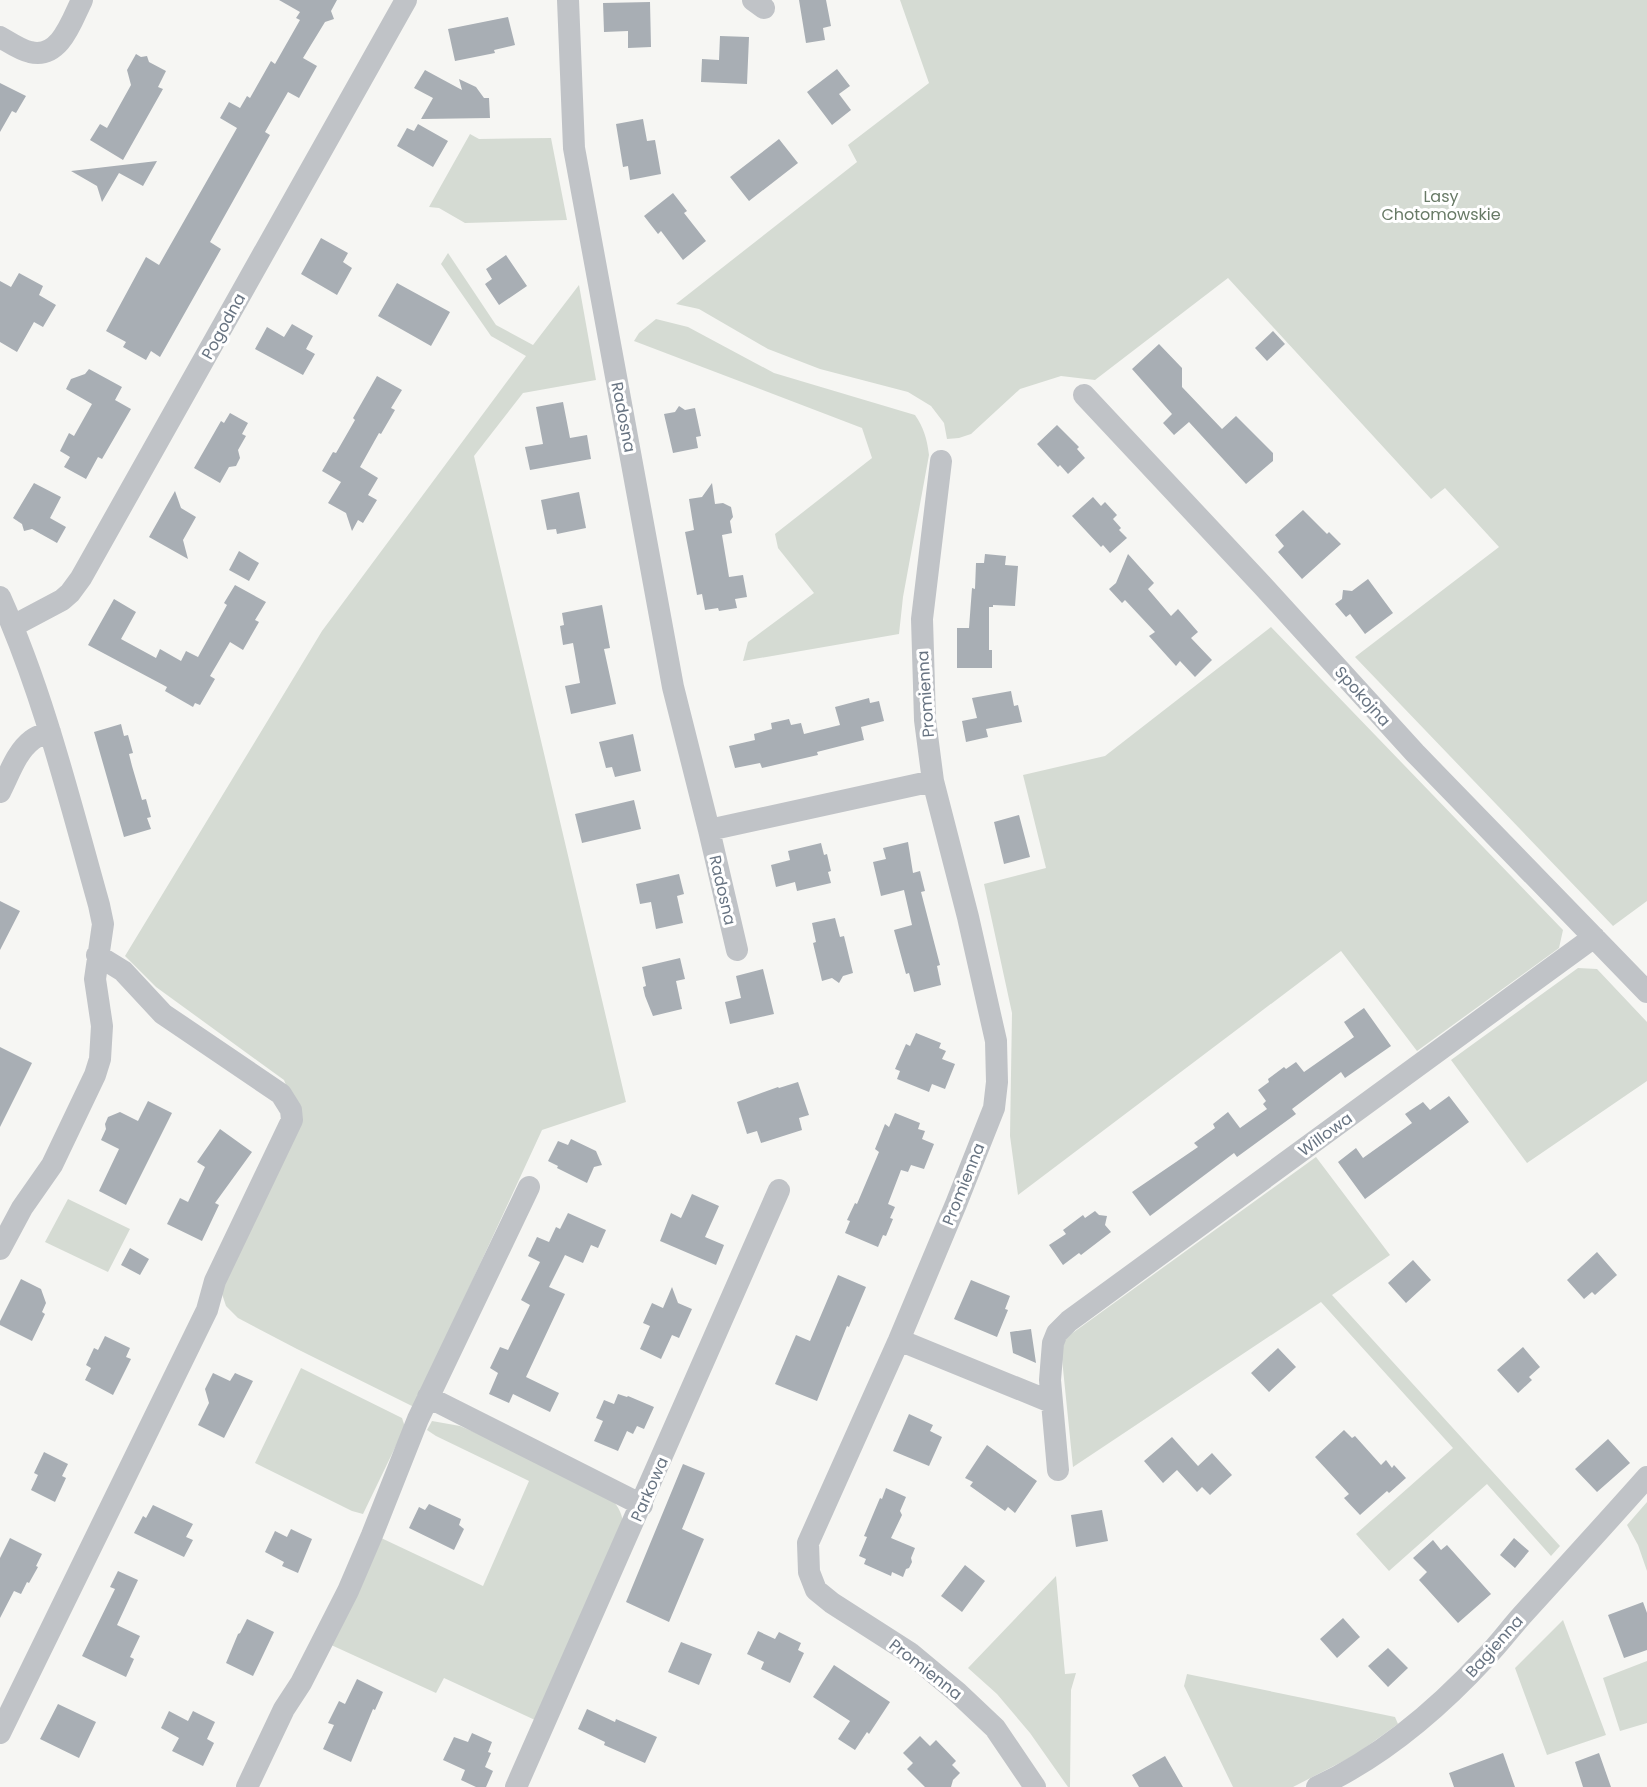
<svg xmlns="http://www.w3.org/2000/svg" width="1647" height="1787" viewBox="0 0 1647 1787" font-family="Poppins,sans-serif">
  <style>
    .green { fill: #d5dbd3 }
    .building { fill: #a8aeb4 }
    .lines { fill: none; stroke-linecap: round; stroke-linejoin: round }
    .minor { stroke: #c0c3c7; stroke-width: 22 }
    .labels { text-anchor: middle; stroke-width: 6; stroke-linejoin: round; paint-order: stroke }
    .park-label { font-size: 16px; fill: #687a66; stroke: #fff }
    .street-label { font-size: 16px; fill: #687482; stroke: #fff }
  </style>
  <rect width="100%" height="100%" fill="#f6f6f3"/>
  <!-- green -->
  <path class="green" d="M900,0H1647V901L1613,926L1355,657L1499,547L1445,488L1431,499L1228,278L1095,380L1061,376L1020,389L971,434L959,438L947,439L944,423L931,406L908,392L820,369L768,349L699,309L676,304L857,162L848,145L929,83Z
    M470,134L479,139L551,138L567,220L465,223L439,208L429,207Z
    M448,253L496,325L533,345L579,285L596,380L523,393L474,456L626,1102L542,1130L414,1407L297,1349L238,1318L226,1306L222,1294V1282L301,1123L284,1080L156,987L125,956L322,631L526,356L491,336L441,264Z
    M656,319L688,327L774,373L915,415C924,428 927,439 929,455L903,597L899,634L743,661L748,642L814,593L778,548L775,534L872,458L862,428L634,341L639,333Z
    M1271,627L1563,930L1559,948L1417,1051L1341,951L1018,1195L1010,1136L1012,1013L984,884L1046,868L1023,775L1105,756Z
    M1578,968L1597,969L1647,1022V1081L1527,1163L1451,1060Z
    M1316,1157L1390,1255L1332,1295L1560,1546L1551,1556L1487,1484L1389,1571L1356,1534L1453,1448L1321,1302L1073,1467L1061,1349L1067,1337Z
    M68,1199L130,1229L108,1272L45,1242Z
    M301,1368L402,1418L405,1427L363,1514L352,1511L255,1463Z
    M432,1421L460,1426L495,1441L612,1500C620,1508 622,1515 624,1527L535,1720L444,1678L436,1693L329,1644L379,1537L483,1586L529,1481L436,1436L427,1430Z
    M1647,1502V1571L1638,1545L1627,1525Z
    M1056,1576L1065,1674L1076,1673L1071,1690L1070,1787H1068L1030,1733L997,1694L968,1668Z
    M1563,1620L1606,1735L1547,1755L1515,1668Z
    M1647,1661V1723L1620,1731L1603,1678Z
    M1187,1674L1395,1717L1398,1724L1355,1755L1293,1787H1233L1184,1686Z"/>
  <!-- building -->
  <path class="building" d="M279,0H337L331,11L334,19L325,22L303,58L317,66L299,98L288,92L265,132L270,135L210,242L221,249L160,357L151,351L146,360L123,347L126,342L106,331L146,257L159,265L237,128L220,118L229,102L240,108L247,96L250,98L271,61L275,64L300,20L296,18L300,12Z
    M799,0H826L831,26L823,28L825,40L806,43Z
    M650,2L651,47L628,48V31L604,32L603,3Z
    M508,17L515,45L494,50L495,53L455,61L448,29Z
    M720,36L749,37L747,84L701,82L702,59L719,60Z
    M136,54L141,57L147,56L149,62L166,71L158,87L163,89L123,160L90,140L100,124L107,128L131,85L127,70Z
    M837,69L850,86L839,94L851,110L832,125L807,92Z
    M425,70L462,90L459,79L476,87L484,98H489L490,118L421,119L433,98L414,88Z
    M0,83L26,96L16,113L12,111L0,132Z
    M643,119L647,141L655,140L661,174L630,180L628,166L623,167L616,124Z
    M418,124L448,141L433,167L397,146L407,128L414,131Z
    M779,139L798,163L749,201L730,177Z
    M157,161L143,186L119,173L102,202L97,186L71,171Z
    M673,193L687,211L684,213L706,241L683,260L661,231L658,234L644,216Z
    M321,238L348,253L343,262L352,268L337,295L301,274Z
    M506,255L527,286L499,305L485,284L492,279L486,269Z
    M19,273L43,286L39,295L56,305L43,327L34,322L17,352L0,342V281L11,287Z
    M397,283L450,312L431,346L378,316Z
    M292,324L313,336L306,349L315,354L303,375L255,349L267,327L284,337Z
    M1273,331L1285,344L1267,361L1255,348Z
    M1159,344L1182,368V387L1222,429L1236,416L1273,453V461L1246,484L1189,422L1174,435L1163,423L1172,414L1132,369Z
    M89,369L122,387L115,400L131,409L102,459L98,457L86,479L64,467L70,457L60,451L69,433L74,436L92,404L66,389L71,379L85,374Z
    M377,376L402,390L391,408L395,410L381,434L379,433L360,467L378,478L368,495L377,500L363,523L358,520L352,531L346,513L328,503L341,482L322,471L333,452L336,453L355,420L353,418Z
    M563,402L570,438L587,435L591,459L530,470L525,447L543,444L536,407Z
    M679,406L685,410L695,408L701,436L696,437L698,448L673,453L664,414L675,412Z
    M230,413L248,423L242,434L246,436L238,450L240,458L236,466L229,467L220,483L194,468L221,421L224,423Z
    M1057,425L1079,447L1077,449L1085,458L1068,474L1060,465L1058,467L1037,444Z
    M34,483L61,497L50,518L66,527L57,543L32,529L24,531L22,524L13,518Z
    M712,483L715,504L723,503L731,507L733,517L730,521L732,533L722,535L729,577L743,575L747,597L735,599L737,608L719,611L718,608L705,610L702,594L697,595L685,532L694,530L689,499L702,497Z
    M175,491L181,508L196,517L183,540L188,559L149,537Z
    M579,492L586,528L557,534L556,529L547,530L541,500Z
    M1093,497L1101,506L1105,502L1117,515L1113,519L1121,528L1119,530L1127,538L1110,553L1103,545L1101,547L1072,516Z
    M1303,510L1327,534L1329,532L1341,544L1302,579L1278,552L1284,546L1275,535Z
    M239,551L259,563L249,581L229,570Z
    M985,554L1006,556L1005,565L1018,566L1015,606L993,605V607H989V650H992V668H957V628H969L972,588L975,589L976,563H984Z
    M1128,554L1154,583L1148,589L1171,616L1178,609L1198,632L1191,638L1212,660L1195,677L1180,661L1176,666L1149,636L1155,632L1125,600L1122,603L1109,589L1116,583Z
    M1368,579L1393,613L1365,634L1350,614L1346,617L1335,604L1342,599L1343,590L1352,591Z
    M235,585L266,602L255,620L259,622L243,650L230,642L210,676L215,679L200,705L195,703L193,707L165,691L167,687L88,645L114,599L136,612L121,639L156,658L160,649L181,661L186,651L198,657L227,605L224,603Z
    M602,605L610,648L604,649L616,704L571,714L565,686L580,683L573,643L563,645L560,626L564,625L562,613Z
    M1011,691L1014,706L1018,705L1022,722L986,729L988,737L966,742L962,721L977,718L972,698Z
    M869,698L870,703L879,701L884,721L861,727L864,740L817,752L818,755L762,768L760,763L735,768L729,746L755,740L754,734L772,729L771,723L789,719L791,725L801,723L804,734L840,725L835,707Z
    M121,724L124,736L128,735L133,753L129,754L132,766L142,800L146,799L151,817L147,818L151,829L124,837L94,732Z
    M633,734L641,771L615,777L612,767L606,768L599,742Z
    M634,800L641,829L582,843L575,814Z
    M1019,815L1030,857L1004,864L994,822Z
    M908,842L913,873L920,871L925,891L921,892L940,965L937,966L941,985L914,992L909,973L906,974L894,930L912,925L904,890L881,896L873,862L886,859L883,848Z
    M821,843L824,855L827,854L831,871L828,872L831,883L797,891L795,882L776,887L771,865L790,860L788,851Z
    M679,874L684,894L677,896L683,923L656,929L651,902L640,904L636,884Z
    M0,901L20,911L0,950Z
    M835,918L840,937L844,936L853,973L843,976L839,983L832,978L822,981L813,943L816,942L812,923Z
    M680,958L685,979L676,981L682,1009L653,1016L645,996L643,987L646,986L642,967Z
    M763,969L774,1014L730,1024L725,1002L741,998L736,976Z
    M1364,1008L1391,1046L1345,1078L1341,1072L1292,1109L1296,1114L1237,1157L1234,1153L1150,1216L1132,1192L1198,1147L1194,1143L1215,1128L1213,1124L1228,1112L1240,1128L1267,1109L1263,1104L1266,1101L1258,1090L1269,1082L1268,1079L1284,1067L1286,1069L1296,1062L1304,1072L1354,1037L1344,1022Z
    M916,1033L941,1043L939,1048L946,1051L942,1059L955,1064L945,1089L932,1084L929,1092L897,1079L900,1071L895,1069L906,1044L910,1046Z
    M0,1047L32,1063L0,1127Z
    M798,1082L809,1115L799,1118L802,1130L761,1143L757,1131L747,1134L737,1102L778,1087L779,1088Z
    M1449,1096L1469,1122L1365,1199L1338,1162L1356,1148L1363,1158L1412,1123L1405,1114L1423,1102L1430,1110Z
    M148,1101L172,1113L126,1205L99,1191L119,1149L101,1140L106,1129L105,1124L108,1117L120,1112L138,1121Z
    M895,1113L920,1123L918,1129L925,1131L922,1139L934,1144L924,1169L911,1165L908,1172L901,1170L888,1204L895,1207L890,1218L893,1219L886,1236L883,1235L878,1247L845,1233L850,1221L847,1220L855,1203L857,1204L879,1152L875,1149L885,1124L889,1127Z
    M220,1129L252,1152L215,1203L219,1205L202,1241L167,1224L180,1198L188,1202L205,1167L197,1162Z
    M571,1139L596,1151L602,1165L594,1167L587,1183L557,1168L558,1166L548,1161L558,1141L568,1145Z
    M692,1194L719,1206L705,1237L724,1245L716,1265L660,1241L671,1213L681,1218Z
    M1095,1211L1099,1215L1107,1216L1105,1225L1111,1232L1081,1255L1079,1253L1063,1265L1049,1245L1066,1234L1063,1230L1083,1215L1085,1218Z
    M568,1213L606,1230L598,1248L591,1245L583,1263L565,1255L549,1287L565,1294L526,1377L559,1393L550,1412L513,1394L509,1403L489,1394L498,1373L490,1368L500,1347L508,1350L530,1305L521,1300L540,1262L528,1256L537,1237L549,1242L556,1227L560,1229Z
    M130,1248L149,1259L140,1275L121,1265Z
    M1597,1252L1617,1275L1595,1295L1592,1292L1584,1299L1567,1280Z
    M1413,1260L1431,1280L1406,1303L1388,1283Z
    M838,1275L866,1287L849,1327L847,1326L817,1401L775,1384L796,1335L810,1341Z
    M21,1279L41,1289L46,1303L42,1312L45,1314L32,1341L0,1325V1321Z
    M971,1280L1010,1296L1005,1309L1008,1310L997,1337L954,1319Z
    M672,1287L678,1303L692,1309L679,1338L672,1335L661,1359L640,1349L650,1326L643,1323L652,1303L663,1308Z
    M1031,1329L1036,1363L1013,1353L1010,1332Z
    M105,1336L130,1348L126,1357L131,1359L113,1395L85,1380L91,1368L86,1365L94,1348L98,1350Z
    M1523,1347L1540,1367L1529,1377L1532,1380L1518,1393L1497,1370Z
    M1278,1348L1296,1367L1269,1392L1251,1373Z
    M213,1373L230,1381L235,1373L253,1381L224,1438L198,1425L209,1403L205,1389Z
    M618,1394L627,1397L628,1396L654,1407L644,1429L637,1426L633,1434L627,1431L618,1451L594,1441L603,1421L596,1418L604,1400L614,1404Z
    M909,1414L933,1425L930,1431L942,1437L929,1466L893,1451Z
    M1344,1430L1352,1438L1355,1436L1381,1465L1386,1460L1392,1468L1394,1465L1406,1478L1389,1493L1387,1491L1360,1515L1344,1498L1349,1494L1315,1457Z
    M1172,1437L1198,1466L1212,1453L1232,1475L1210,1495L1202,1487L1197,1492L1177,1470L1163,1483L1144,1461Z
    M1608,1439L1630,1463L1597,1492L1575,1469Z
    M987,1445L1037,1481L1015,1513L1008,1507L1005,1511L970,1486L973,1482L965,1478Z
    M44,1452L68,1464L62,1476L66,1478L55,1502L31,1490L38,1475L34,1473Z
    M683,1464L705,1473L682,1529L704,1539L669,1622L626,1602Z
    M886,1488L906,1497L900,1511L902,1515L891,1538L915,1548L911,1558L912,1562L909,1568L906,1569L903,1577L892,1572L891,1576L864,1564L866,1559L859,1556L867,1537L864,1536L880,1498L882,1499Z
    M429,1504L461,1519L459,1525L464,1529L454,1550L409,1528L419,1507L425,1510Z
    M153,1505L193,1524L186,1537L193,1540L184,1557L134,1533L143,1516L146,1518Z
    M1102,1510L1108,1541L1076,1547L1071,1515Z
    M291,1529L312,1539L298,1573L282,1566L284,1562L265,1552L275,1531L287,1537Z
    M10,1538L42,1554L36,1566L38,1567L29,1583L27,1582L21,1594L14,1591L0,1618V1558Z
    M1514,1538L1529,1551L1515,1568L1500,1555Z
    M1433,1540L1441,1550L1447,1545L1491,1594L1458,1623L1419,1580L1427,1572L1413,1558Z
    M965,1565L985,1581L962,1612L941,1596Z
    M118,1571L138,1580L117,1625L140,1636L130,1657L134,1659L126,1677L82,1656L115,1589L110,1587Z
    M1643,1602L1647,1613V1650L1624,1658L1608,1615Z
    M1343,1618L1360,1637L1337,1658L1320,1639Z
    M247,1619L274,1632L253,1676L226,1663L238,1634L240,1633Z
    M758,1631L775,1639L779,1632L801,1643L798,1650L804,1653L790,1683L761,1669L764,1662L747,1654Z
    M681,1642L712,1654L699,1685L668,1672Z
    M1388,1648L1408,1668L1388,1687L1368,1666Z
    M834,1665L890,1702L869,1734L867,1732L855,1750L838,1739L850,1721L813,1697Z
    M357,1679L383,1692L375,1710L373,1709L351,1762L323,1749L334,1725L328,1723L339,1701L345,1704Z
    M58,1704L96,1722L79,1758L40,1739Z
    M587,1709L615,1722L616,1719L657,1737L645,1763L604,1745L605,1742L578,1729Z
    M169,1711L188,1721L193,1711L215,1722L207,1739L214,1743L203,1766L172,1751L179,1738L161,1728Z
    M472,1733L492,1742L488,1752L491,1753L485,1767L493,1771L486,1787H476L461,1780L465,1770L443,1760L454,1737L468,1742Z
    M920,1736L930,1746L936,1740L956,1761L952,1765L960,1773L953,1780L951,1787H925L907,1769L913,1763L903,1753Z
    M1503,1753L1515,1787H1454L1449,1773Z
    M1599,1753L1611,1787H1583L1575,1762Z
    M1165,1756L1183,1787H1139L1132,1775Z"/>
  <g class="lines">
    <!-- minor -->
    <path class="minor" d="M568,0L574,148L673,687L709,830L737,950
      M753,0L764,8
      M0,37C9,42 20,50 30,52C60,60 72,20 82,0
      M1084,395L1262,585L1415,753L1647,992
      M941,461L922,619L925,720L933,781L968,917L996,1041L997,1082L994,1108L956,1204L899,1340L808,1543L809,1572L816,1590L832,1603L910,1653L958,1693L995,1728L1035,1787
      M0,597C44,695 70,802 99,905L103,924L95,979L102,1026L100,1059L95,1075L52,1165L22,1208L0,1249
      M13,626L62,600L70,593L81,578C190,386 296,192 406,0
      M0,792C9,775 16,752 32,740C37,736 44,734 50,732
      M709,830L933,781
      M899,1340L1051,1402
      M428,1397L642,1505
      M1058,1470L1050,1380L1053,1343L1057,1333L1069,1321L1594,937
      M0,1733L207,1310L215,1281L292,1120L291,1110L281,1094L163,1014L123,971L97,955
      M247,1787L284,1709L301,1683L348,1591L372,1535L418,1419L529,1187
      M516,1787L779,1190
      M1317,1787C1382,1757 1438,1709 1486,1657C1500,1643 1511,1627 1525,1612C1566,1567 1607,1522 1647,1477"/>
  </g>
  <g class="labels">
    <!-- park labels -->
    <g class="park-label">
      <text x="1441" y="202">Lasy<tspan x="1441" dy="18">Chotomowskie</tspan></text>
    </g>
    <!-- street labels -->
    <g class="street-label">
      <text transform="translate(223 326) rotate(-61)" y="6">Pogodna</text>
      <text transform="translate(624 417) rotate(79)" y="6">Radosna</text>
      <text transform="translate(925 694) rotate(-94)" y="6">Promienna</text>
      <text transform="translate(1363 696) rotate(48)" y="6">Spokojna</text>
      <text transform="translate(723 890) rotate(77)" y="6">Radosna</text>
      <text transform="translate(1325 1134) rotate(-36)" y="6">Willowa</text>
      <text transform="translate(963 1184) rotate(-68)" y="6">Promienna</text>
      <text transform="translate(649 1489) rotate(-66)" y="6">Parkowa</text>
      <text transform="translate(1494 1646) rotate(-48)" y="6">Bagienna</text>
      <text transform="translate(926 1669) rotate(38)" y="6">Promienna</text>
    </g>
  </g>
</svg>
